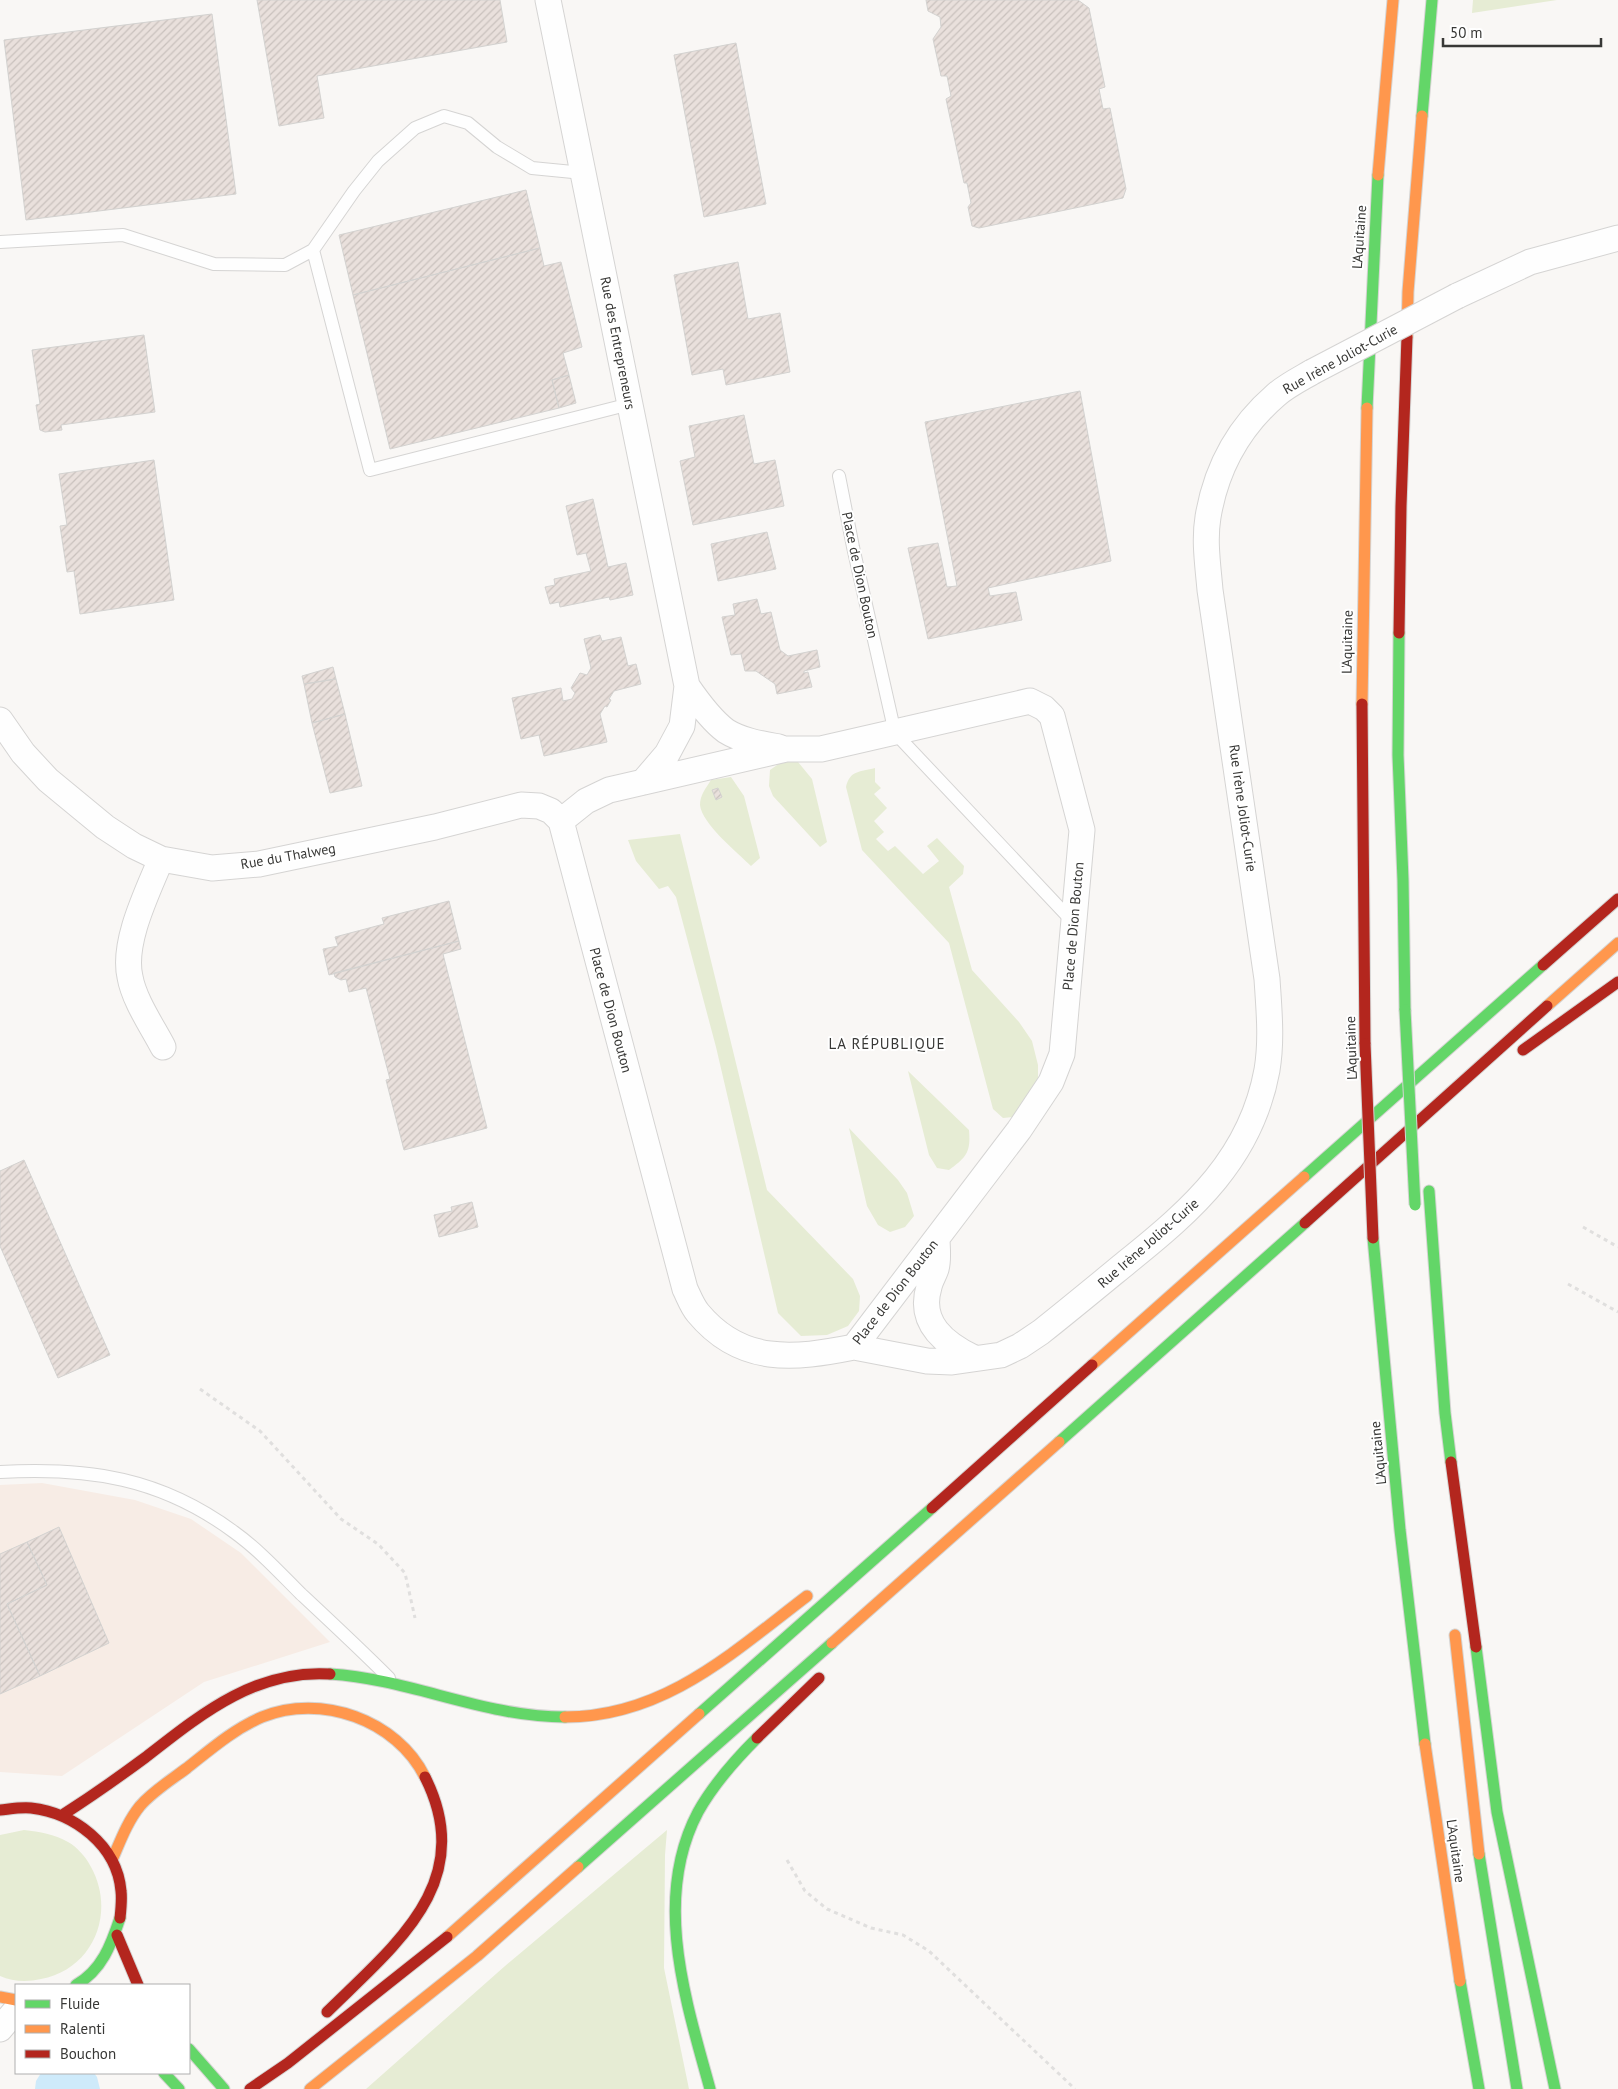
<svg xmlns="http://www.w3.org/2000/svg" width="1618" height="2089" viewBox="0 0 1618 2089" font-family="'PT Sans',sans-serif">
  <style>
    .commercial { fill: #f7ece5 }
    .grass { fill: #e6ecd4 }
    .water { fill: #ceeafa }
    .building { fill: url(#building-hatch); stroke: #d3d2d0 }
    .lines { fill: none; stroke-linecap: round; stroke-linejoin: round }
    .lane-casing { stroke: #d5d4d3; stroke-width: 14 }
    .street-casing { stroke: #d5d4d3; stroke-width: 27 }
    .fast-casing { stroke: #d5d4d3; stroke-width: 13 }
    .slow-casing { stroke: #d5d4d3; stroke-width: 13 }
    .jam-casing { stroke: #d5d4d3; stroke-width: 13 }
    .path { stroke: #e0dfde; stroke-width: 3; stroke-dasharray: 4 4; stroke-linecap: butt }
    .lane { stroke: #fefefe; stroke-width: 12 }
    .street { stroke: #fefefe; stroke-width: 25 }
    .fast { stroke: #63d668; stroke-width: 11 }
    .slow { stroke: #ff974d; stroke-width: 11 }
    .jam { stroke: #b3261e; stroke-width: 11 }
    .street-bridge-casing { stroke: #d5d4d3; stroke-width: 27; stroke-linecap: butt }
    .fast-bridge-casing { stroke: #d5d4d3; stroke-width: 13; stroke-linecap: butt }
    .jam-bridge-casing { stroke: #d5d4d3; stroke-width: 13; stroke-linecap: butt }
    .street-bridge { stroke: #fefefe; stroke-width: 25 }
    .fast-bridge { stroke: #63d668; stroke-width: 11 }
    .jam-bridge { stroke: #b3261e; stroke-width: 11 }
    .labels { text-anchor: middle; stroke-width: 4; stroke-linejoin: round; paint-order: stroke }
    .street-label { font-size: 14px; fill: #383836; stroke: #fff }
    .neighbourhood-label { font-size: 15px; letter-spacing: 1px; fill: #383836; stroke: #fff }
  </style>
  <defs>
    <pattern id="building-hatch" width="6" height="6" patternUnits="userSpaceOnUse" patternTransform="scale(1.25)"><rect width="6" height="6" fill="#e9e0dc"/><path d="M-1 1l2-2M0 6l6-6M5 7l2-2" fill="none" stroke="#c9c1bd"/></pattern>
  </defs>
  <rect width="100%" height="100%" fill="#f9f7f5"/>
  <!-- commercial -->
  <path class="commercial" d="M42,1483L135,1500L191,1519L241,1553L330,1642L204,1682L62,1776L0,1772V1485Z"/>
  <!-- grass -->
  <path class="grass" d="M1473,0H1557L1472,13Z
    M783,761L798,762L812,779L827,842L820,847L773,796L769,786L770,770Z
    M875,768V782L881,788L874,794L887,808L874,821L884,832L876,839L888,851L895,846L923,874L939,861L927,846L937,838L964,866L963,874L949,887L972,970L1019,1022L1032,1041L1038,1065V1085L1013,1117L1003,1118L993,1109L949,943L862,850L846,787C850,770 860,772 875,768Z
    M731,777L744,796L760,858L751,866C737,852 702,824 700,805C700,795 706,788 711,780Z
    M680,834L767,1190L853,1279L860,1296L859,1311L848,1326L827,1335L801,1336L778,1313L716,1047L676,897L668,886L659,889L636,861L628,840Z
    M908,1071L969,1130C971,1153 966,1157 949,1170L937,1168L929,1155Z
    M849,1128L898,1180L907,1193L914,1216L905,1227L890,1232L878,1225L867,1206Z
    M24,1830C40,1832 54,1834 68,1842C77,1847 86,1857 91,1867C116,1912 94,1969 41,1979C28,1982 13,1982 0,1976V1835Z
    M667,1830L665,1855L664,1968L689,2089H366L505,1966Z"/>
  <!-- water -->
  <path class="water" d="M41,2073H94L97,2077L100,2089H35L36,2081Z"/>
  <!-- building -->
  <path class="building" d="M257,0H500L507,42L317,76L324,118L279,126Z
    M926,0H1078L1089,8L1105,87L1099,89L1103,109L1110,108L1126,189L1123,198L979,228L972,226L968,207L971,203L967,183H964L946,99L951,96L947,76H941L933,39L941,27L940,17L928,11Z
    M212,14L236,194L26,220L4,40Z
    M736,43L766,204L704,217L674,55Z
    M526,190L540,248L353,295L339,235Z
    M540,248L544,266L561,262L582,347L563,353L569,375L552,380L559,408L390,449L353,295Z
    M738,262L748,319L780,313L790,372L726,385L723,369L692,375L674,275Z
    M144,335L155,412L61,425L62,430L45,432L40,430L36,405L40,404L32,350Z
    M569,375L576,403L559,408L552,380Z
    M1080,391L1111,561L988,588L990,596L1016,592L1022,620L928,639L908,548L938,543L947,587L957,586L925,422Z
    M744,415L754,464L775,460L784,506L693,525L680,461L695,457L689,426Z
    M154,460L174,600L80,614L74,571L67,572L60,526L67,525L59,474Z
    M593,499L608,567L626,563L633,595L610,600L609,597L560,607L559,602L550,604L545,587L555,585L554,579L591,571L586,553L577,555L566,506Z
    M767,532L776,569L718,581L711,544Z
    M757,599L761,614L771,612L780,650L788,656L817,650L820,667L804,671V673L808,672L812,687L777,694L775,684L756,671H745L741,654L731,655L722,617L735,615L733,604Z
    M600,635L602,641L621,637L628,666L636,664L641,684L614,691L609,699L611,700L607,707L605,706L600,714L607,742L544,756L539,735L521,739L512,698L561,688L563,701L572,699L575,693L571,688L580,673L587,675L591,668L584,639Z
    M333,667L336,679L304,684L302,676Z
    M336,679L345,714L312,723L304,684Z
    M345,714L362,786L330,793L312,723Z
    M718,788L722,797L716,800L712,790Z
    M449,901L459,941L329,975L323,949L338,946L335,937L384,924L382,918Z
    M459,941L461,949L443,954L487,1128L404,1150L386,1080L390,1079L366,988L349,992L346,979L341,980L335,977L334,973Z
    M24,1160L110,1355L58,1378L0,1246V1171Z
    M472,1202L478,1227L439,1237L434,1215L452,1211L451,1207Z
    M59,1527L109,1643L40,1676L7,1604L47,1585L27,1542Z
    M27,1542L47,1585L7,1604L40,1676L0,1694V1554Z"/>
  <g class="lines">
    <defs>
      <path id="lane" d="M583,173L532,168L497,147L468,123L444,116L415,128L378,161L354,191L313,250L370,470L630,404
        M0,242L123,235L214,264L285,265L313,250
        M839,476L853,547L895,733L1073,922
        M0,1472C89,1467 161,1478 234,1532C259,1550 279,1572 301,1594C331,1622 360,1649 389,1678"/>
      <path id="street" d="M548,0L687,686L682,726L667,754L643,782
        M1457,296L1530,262L1618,238
        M687,686C698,702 711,720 726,731C742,741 762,744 779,747
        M1030,701L1044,708L1052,716L1082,830L1062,1054L1051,1082L1019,1130L854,1347C794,1359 741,1365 698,1313C692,1306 689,1297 685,1289L561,821L586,801L609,790L786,749H821Z
        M0,720L23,753L48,780L105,827L134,846L161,859L212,868L259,864L435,827L521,805L539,806L551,811L561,821
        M161,859C148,891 122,942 130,977C134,1000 152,1026 163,1047
        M937,1238C937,1247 939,1260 936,1269C934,1275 930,1281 929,1287C918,1323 945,1344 974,1358
        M854,1347L927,1361L952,1362L1001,1355L1020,1346L1041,1332C1070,1309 1099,1285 1127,1262C1193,1209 1251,1158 1267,1070C1272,1040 1269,1010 1267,979L1210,590C1208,566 1204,541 1208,517C1216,469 1239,427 1276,395C1286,386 1300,379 1312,372
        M0,2029L16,2010"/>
      <path id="fast" d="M1422,116L1432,0
        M1367,408L1378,175
        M1399,633L1398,755L1403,880L1405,1010
        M1304,1177L1543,965
        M1429,1191L1445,1413L1451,1462
        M1373,1238L1400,1530L1425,1744
        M1059,1442L1305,1223
        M1476,1647L1497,1812L1555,2089
        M330,1674C410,1679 484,1717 565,1717
        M699,1714L932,1508
        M1479,1854L1517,2089
        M578,1867L832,1643
        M1460,1981L1479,2089
        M76,1985C102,1970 111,1945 120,1918
        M189,2049L224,2089
        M164,2073L179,2089
        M710,2089C686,2001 652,1899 698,1812C713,1785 735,1760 757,1738"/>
      <path id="slow" d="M1378,175L1393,0
        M1407,337L1408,292L1422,116
        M1362,704L1367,408
        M1547,1006L1618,943
        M1092,1365L1304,1177
        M1455,1635L1479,1854
        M832,1643L1059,1442
        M565,1717C664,1717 732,1653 807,1596
        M1425,1744L1460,1981
        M112,1860C120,1842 127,1822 140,1806C153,1791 171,1780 187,1768C211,1749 234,1729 262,1717C321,1693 397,1720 425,1777
        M447,1937L699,1714
        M0,1997L16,2000
        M310,2089L477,1956L578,1867"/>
      <path id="jam" d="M1399,633L1401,506L1407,337
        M1362,704L1365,1044
        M1543,965L1618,899
        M1523,1050L1618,982
        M1305,1223L1547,1006
        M1451,1462L1476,1647
        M932,1508L1092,1365
        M757,1738L819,1678
        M0,1810C10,1809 21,1807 31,1808C74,1813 117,1845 121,1891C122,1899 121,1909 120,1918
        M64,1814C92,1796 119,1777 146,1757C201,1714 256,1669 330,1674
        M117,1935L138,1985
        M327,2012C395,1945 478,1882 425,1777
        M250,2089L288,2063L447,1937"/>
    </defs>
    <!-- lane casing -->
    <use href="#lane" class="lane-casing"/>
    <!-- street casing -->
    <use href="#street" class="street-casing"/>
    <!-- fast casing -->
    <use href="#fast" class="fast-casing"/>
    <!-- slow casing -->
    <use href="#slow" class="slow-casing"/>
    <!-- jam casing -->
    <use href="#jam" class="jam-casing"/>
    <!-- path -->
    <path class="path" d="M1583,1227L1618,1247
      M1568,1284L1618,1312
      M200,1389L260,1431L341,1519L378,1544L405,1573L415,1618
      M787,1860L805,1891L827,1909L871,1928L903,1935L929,1951L1075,2089"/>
    <!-- lane -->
    <use href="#lane" class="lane"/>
    <!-- street -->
    <use href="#street" class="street"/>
    <!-- fast -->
    <use href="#fast" class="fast"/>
    <!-- slow -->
    <use href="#slow" class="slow"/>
    <!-- jam -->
    <use href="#jam" class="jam"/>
    <defs>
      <path id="street-bridge" d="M1312,372L1457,296"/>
      <path id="fast-bridge" d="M1405,1010L1415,1205"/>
      <path id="jam-bridge" d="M1365,1044L1373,1238"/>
    </defs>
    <!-- street-bridge casing -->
    <use href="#street-bridge" class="street-bridge-casing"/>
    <!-- fast-bridge casing -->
    <use href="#fast-bridge" class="fast-bridge-casing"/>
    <!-- jam-bridge casing -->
    <use href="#jam-bridge" class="jam-bridge-casing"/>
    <!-- street-bridge -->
    <use href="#street-bridge" class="street-bridge"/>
    <!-- fast-bridge -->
    <use href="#fast-bridge" class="fast-bridge"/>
    <!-- jam-bridge -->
    <use href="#jam-bridge" class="jam-bridge"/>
  </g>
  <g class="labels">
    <!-- street labels -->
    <g class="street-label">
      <text transform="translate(1359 237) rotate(-86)" y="5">L'Aquitaine</text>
      <text transform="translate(618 343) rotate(79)" y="5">Rue des Entrepreneurs</text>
      <text transform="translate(1340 359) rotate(-29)" y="5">Rue Irène Joliot-Curie</text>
      <text transform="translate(860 575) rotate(78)" y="5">Place de Dion Bouton</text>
      <text transform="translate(1347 642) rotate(-89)" y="5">L'Aquitaine</text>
      <text transform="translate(1243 808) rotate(82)" y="5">Rue Irène Joliot-Curie</text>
      <text transform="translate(288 856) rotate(-10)" y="5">Rue du Thalweg</text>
      <text transform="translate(1073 926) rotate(-85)" y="5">Place de Dion Bouton</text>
      <text transform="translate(611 1010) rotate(75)" y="5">Place de Dion Bouton</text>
      <text transform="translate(1351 1048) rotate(-92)" y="5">L'Aquitaine</text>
      <text transform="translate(1148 1243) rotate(-41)" y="5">Rue Irène Joliot-Curie</text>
      <text transform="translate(895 1292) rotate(-52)" y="5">Place de Dion Bouton</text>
      <text transform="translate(1378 1453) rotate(-96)" y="5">L'Aquitaine</text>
      <text transform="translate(1456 1851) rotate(82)" y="5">L'Aquitaine</text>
    </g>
    <!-- neighbourhood labels -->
    <g class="neighbourhood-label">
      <text x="887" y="1049">LA RÉPUBLIQUE</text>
    </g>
  </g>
  <!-- legend -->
  <rect x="15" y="1984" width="175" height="90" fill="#ffffff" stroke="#afafaf"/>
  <rect x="25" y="2000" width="25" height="8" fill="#63d668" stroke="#afafaf"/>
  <text x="60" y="2009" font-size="15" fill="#383836">Fluide</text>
  <rect x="25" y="2025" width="25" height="8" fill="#ff974d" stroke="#afafaf"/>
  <text x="60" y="2034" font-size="15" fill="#383836">Ralenti</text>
  <rect x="25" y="2050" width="25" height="8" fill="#b3261e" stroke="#afafaf"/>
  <text x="60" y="2059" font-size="15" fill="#383836">Bouchon</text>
  <!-- scale -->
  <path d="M1443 38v8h158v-8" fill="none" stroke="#383836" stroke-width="2.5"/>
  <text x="1450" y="38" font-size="15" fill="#383836" stroke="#ffffff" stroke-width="4" paint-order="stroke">50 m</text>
</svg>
